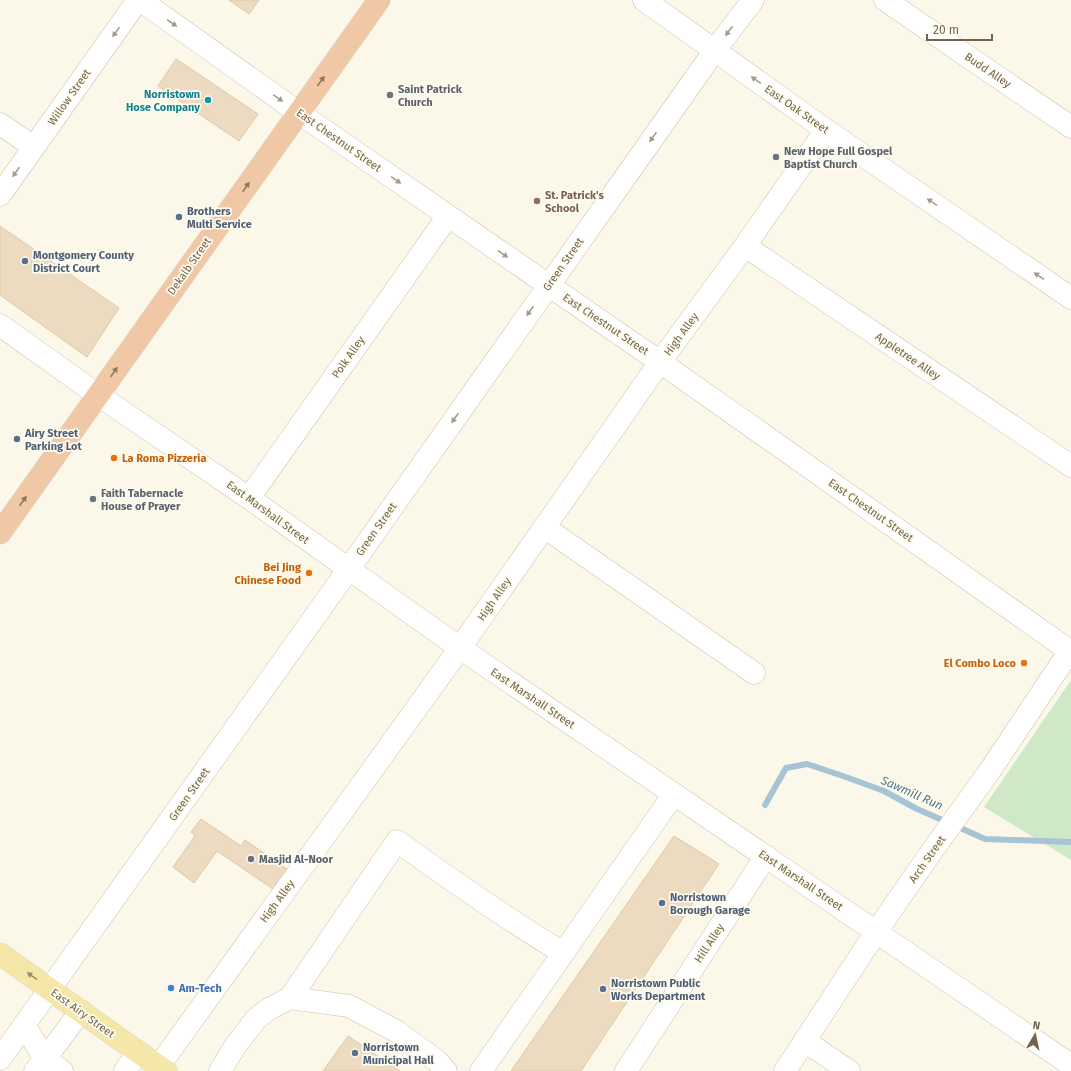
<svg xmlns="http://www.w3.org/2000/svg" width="1071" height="1071" viewBox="0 0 1071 1071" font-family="'Fira Sans',sans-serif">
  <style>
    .green { fill: #cfe8c8 }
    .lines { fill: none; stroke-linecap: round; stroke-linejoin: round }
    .stream { stroke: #a6c4d5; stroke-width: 6 }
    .building { fill: #ecdbc1; stroke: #e0c7a4 }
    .minor-casing { stroke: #ccc2b0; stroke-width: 23 }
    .major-casing { stroke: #dbd6d1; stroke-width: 23 }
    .highway-casing { stroke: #dbd6d1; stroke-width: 23 }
    .minor { stroke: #fff; stroke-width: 22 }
    .major { stroke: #f4e7a7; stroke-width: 22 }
    .highway { stroke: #f0c8a5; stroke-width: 22 }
    .oneway { fill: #a59a8c }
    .oneway2 { fill: #8d775f }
    .oneway3 { fill: #9a8b69 }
    .worship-dot { fill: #6b7280; stroke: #fefbef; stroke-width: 1.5 }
    .culture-dot { fill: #0f9aa8; stroke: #fefbef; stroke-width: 1.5 }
    .education-dot { fill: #8d6e63; stroke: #fefbef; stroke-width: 1.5 }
    .service-dot { fill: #5c6f8a; stroke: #fefbef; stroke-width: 1.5 }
    .food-dot { fill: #e8710a; stroke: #fefbef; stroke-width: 1.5 }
    .shop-dot { fill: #3f7fe0; stroke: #fefbef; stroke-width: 1.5 }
    .labels { text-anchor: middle; stroke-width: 3.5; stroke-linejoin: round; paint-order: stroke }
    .street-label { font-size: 11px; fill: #74634e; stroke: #fefbef }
    .worship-label { font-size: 11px; font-weight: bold; fill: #5b616d; stroke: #fefbef; text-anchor: start }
    .culture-label { font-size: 11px; font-weight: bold; fill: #0d838f; stroke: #fefbef; text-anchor: end }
    .education-label { font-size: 11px; font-weight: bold; fill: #785e54; stroke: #fefbef; text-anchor: start }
    .service-label { font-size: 11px; font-weight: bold; fill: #4e5e75; stroke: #fefbef; text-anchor: start }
    .food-label { font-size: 11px; font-weight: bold; fill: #c56008; stroke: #fefbef; text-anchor: end }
    .shop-label { font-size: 11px; font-weight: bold; fill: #366cbe; stroke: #fefbef; text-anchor: start }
    .water-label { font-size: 12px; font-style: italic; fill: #4d758c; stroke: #fefbef }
  </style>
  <rect width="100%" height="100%" fill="#fbf8e9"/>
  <!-- green -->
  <path class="green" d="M1071,680V860L984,807Z"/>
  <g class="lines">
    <!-- stream -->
    <path class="stream" d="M765,805L786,768L807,764L843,776L884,791L917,809L947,822
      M956,826L985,839L1071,842"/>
  </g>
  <!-- building -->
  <path class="building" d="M229,0H259L249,14Z
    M176,59L258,114L239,141L158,86Z
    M0,226L119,308L87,357L0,295Z
    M201,819L241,846L245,840L287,869L273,889L217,851L194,883L173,867L195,836L191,832Z
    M674,836L719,864L581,1071H511Z
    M348,1036L400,1071H323Z"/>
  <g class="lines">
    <defs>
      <path id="minor" d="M140,0L299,113L660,362L1070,651
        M644,0L826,130L1071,298
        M885,0L1071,127
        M0,124L34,147
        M0,195L138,0
        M745,246L1071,466
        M0,325L98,395L249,498L460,648L1071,1065
        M249,498L448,216
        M544,527L754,673
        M290,998L397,841C451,880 506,918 563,953
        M24,1025L45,1059L35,1071
        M805,1041L849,1071
        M0,1059L348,570L624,179L715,50L753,0
        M159,1066L460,648L660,362L745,246L826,130
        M62,1071L45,1059L81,1011
        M125,1071L138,1052
        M220,1071L236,1045L256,1019L269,1009L290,998L349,1006L396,1031L437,1061L446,1071
        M481,1071L674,794
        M626,1071L766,856
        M785,1071L876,932L932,851L991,769L1071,649"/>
      <path id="major" d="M0,954L138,1052L166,1071"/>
      <path id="highway" d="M0,533L379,0"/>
    </defs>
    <!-- minor casing -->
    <use href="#minor" class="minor-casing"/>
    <!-- major casing -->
    <use href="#major" class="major-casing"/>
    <!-- highway casing -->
    <use href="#highway" class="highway-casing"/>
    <!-- minor -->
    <use href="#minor" class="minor"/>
    <!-- major -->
    <use href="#major" class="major"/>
    <!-- highway -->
    <use href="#highway" class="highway"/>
  </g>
  <!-- one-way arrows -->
  <defs><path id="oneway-solid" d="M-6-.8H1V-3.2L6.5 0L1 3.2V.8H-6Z"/></defs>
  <g class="oneway">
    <use href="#oneway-solid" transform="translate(172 23) rotate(35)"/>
    <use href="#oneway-solid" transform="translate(729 31) rotate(127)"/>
    <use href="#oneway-solid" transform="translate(116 32) rotate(125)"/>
    <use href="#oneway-solid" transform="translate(756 80) rotate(-145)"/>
    <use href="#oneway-solid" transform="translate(278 98) rotate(35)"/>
    <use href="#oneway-solid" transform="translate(653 137) rotate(125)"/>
    <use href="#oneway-solid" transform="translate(16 172) rotate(125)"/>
    <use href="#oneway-solid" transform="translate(396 180) rotate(35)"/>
    <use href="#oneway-solid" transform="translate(932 202) rotate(-146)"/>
    <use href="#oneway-solid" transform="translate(503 254) rotate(35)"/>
    <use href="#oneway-solid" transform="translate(1039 276) rotate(-146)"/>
    <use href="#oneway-solid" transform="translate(530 311) rotate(125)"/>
    <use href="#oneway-solid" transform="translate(455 418) rotate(125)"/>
  </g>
  <g class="oneway2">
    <use href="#oneway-solid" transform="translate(321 81) rotate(-54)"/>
    <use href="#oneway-solid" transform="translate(246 187) rotate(-55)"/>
    <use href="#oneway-solid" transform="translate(114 372) rotate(-55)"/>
    <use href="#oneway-solid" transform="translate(23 501) rotate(-55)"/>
  </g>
  <use class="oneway3" href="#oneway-solid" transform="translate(32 976) rotate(-145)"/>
  <!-- markers -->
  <g class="worship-dot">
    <circle cx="390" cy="95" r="4"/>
    <circle cx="776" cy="157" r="4"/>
    <circle cx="93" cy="499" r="4"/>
    <circle cx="251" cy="859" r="4"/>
  </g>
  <circle class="culture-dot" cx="208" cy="100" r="4"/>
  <circle class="education-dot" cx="537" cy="201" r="4"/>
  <g class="service-dot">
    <circle cx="179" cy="217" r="4"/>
    <circle cx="25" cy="261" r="4"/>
    <circle cx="17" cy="439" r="4"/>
    <circle cx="662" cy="903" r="4"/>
    <circle cx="603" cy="989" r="4"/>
    <circle cx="355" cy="1053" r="4"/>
  </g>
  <g class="food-dot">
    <circle cx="114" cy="458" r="4"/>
    <circle cx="309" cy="573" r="4"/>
    <circle cx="1024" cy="663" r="4"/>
  </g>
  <circle class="shop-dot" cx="171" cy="988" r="4"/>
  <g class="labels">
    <!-- street labels -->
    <g class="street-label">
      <text transform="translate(988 70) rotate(34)" y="4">Budd Alley</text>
      <text transform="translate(69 97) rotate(-55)" y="4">Willow Street</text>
      <text transform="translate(797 109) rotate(35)" y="4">East Oak Street</text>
      <text transform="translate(339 140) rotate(35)" y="4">East Chestnut Street</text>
      <text transform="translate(563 264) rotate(-55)" y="4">Green Street</text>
      <text transform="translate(189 266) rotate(-55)" y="4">Dekalb Street</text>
      <text transform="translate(606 324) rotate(34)" y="4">East Chestnut Street</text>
      <text transform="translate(681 334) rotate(-54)" y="4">High Alley</text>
      <text transform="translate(908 356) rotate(34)" y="4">Appletree Alley</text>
      <text transform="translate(348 357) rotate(-55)" y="4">Polk Alley</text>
      <text transform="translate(871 510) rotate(35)" y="4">East Chestnut Street</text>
      <text transform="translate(268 512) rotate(36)" y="4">East Marshall Street</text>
      <text transform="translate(376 529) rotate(-55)" y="4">Green Street</text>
      <text transform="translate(494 599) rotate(-55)" y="4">High Alley</text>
      <text transform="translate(533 698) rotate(34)" y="4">East Marshall Street</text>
      <text transform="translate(189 794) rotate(-55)" y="4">Green Street</text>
      <text transform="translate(927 859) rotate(-55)" y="4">Arch Street</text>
      <text transform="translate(801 880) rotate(34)" y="4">East Marshall Street</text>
      <text transform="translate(277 901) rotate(-54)" y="4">High Alley</text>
      <text transform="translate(709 943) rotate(-57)" y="4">Hill Alley</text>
      <text transform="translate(83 1013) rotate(36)" y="4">East Airy Street</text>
    </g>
    <!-- worship labels -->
    <g class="worship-label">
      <text x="398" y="93">Saint Patrick<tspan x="398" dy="13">Church</tspan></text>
      <text x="784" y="155">New Hope Full Gospel<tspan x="784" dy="13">Baptist Church</tspan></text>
      <text x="101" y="497">Faith Tabernacle<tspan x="101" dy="13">House of Prayer</tspan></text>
      <text x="259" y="863">Masjid Al-Noor</text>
    </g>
    <!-- culture labels -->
    <g class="culture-label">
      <text x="200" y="98">Norristown<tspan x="200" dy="13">Hose Company</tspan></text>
    </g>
    <!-- education labels -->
    <g class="education-label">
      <text x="545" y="199">St. Patrick's<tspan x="545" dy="13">School</tspan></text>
    </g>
    <!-- service labels -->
    <g class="service-label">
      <text x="187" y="215">Brothers<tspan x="187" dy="13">Multi Service</tspan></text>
      <text x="33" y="259">Montgomery County<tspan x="33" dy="13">District Court</tspan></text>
      <text x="25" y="437">Airy Street<tspan x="25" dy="13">Parking Lot</tspan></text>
      <text x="670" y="901">Norristown<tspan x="670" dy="13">Borough Garage</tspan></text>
      <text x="611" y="987">Norristown Public<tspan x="611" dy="13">Works Department</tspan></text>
      <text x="363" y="1051">Norristown<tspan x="363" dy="13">Municipal Hall</tspan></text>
    </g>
    <!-- food labels -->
    <g class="food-label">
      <text x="122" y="462" text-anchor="start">La Roma Pizzeria</text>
      <text x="301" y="571">Bei Jing<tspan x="301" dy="13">Chinese Food</tspan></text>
      <text x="1016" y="667">El Combo Loco</text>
    </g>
    <!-- shop labels -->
    <g class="shop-label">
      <text x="179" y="992">Am-Tech</text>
    </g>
    <!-- water labels -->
    <g class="water-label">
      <text transform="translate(912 793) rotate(24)" y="4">Sawmill Run</text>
    </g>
  </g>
  <!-- north arrow -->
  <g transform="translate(1035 1035) rotate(9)" stroke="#fefbef" stroke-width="3" paint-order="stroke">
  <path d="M0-3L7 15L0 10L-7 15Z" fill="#74634e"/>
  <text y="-6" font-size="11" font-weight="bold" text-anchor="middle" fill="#74634e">N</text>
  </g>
  <!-- scale -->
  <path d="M927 34v6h65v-6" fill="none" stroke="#74634e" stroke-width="2"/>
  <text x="933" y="34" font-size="12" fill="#74634e" stroke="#fefbef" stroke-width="3" paint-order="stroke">20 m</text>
</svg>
